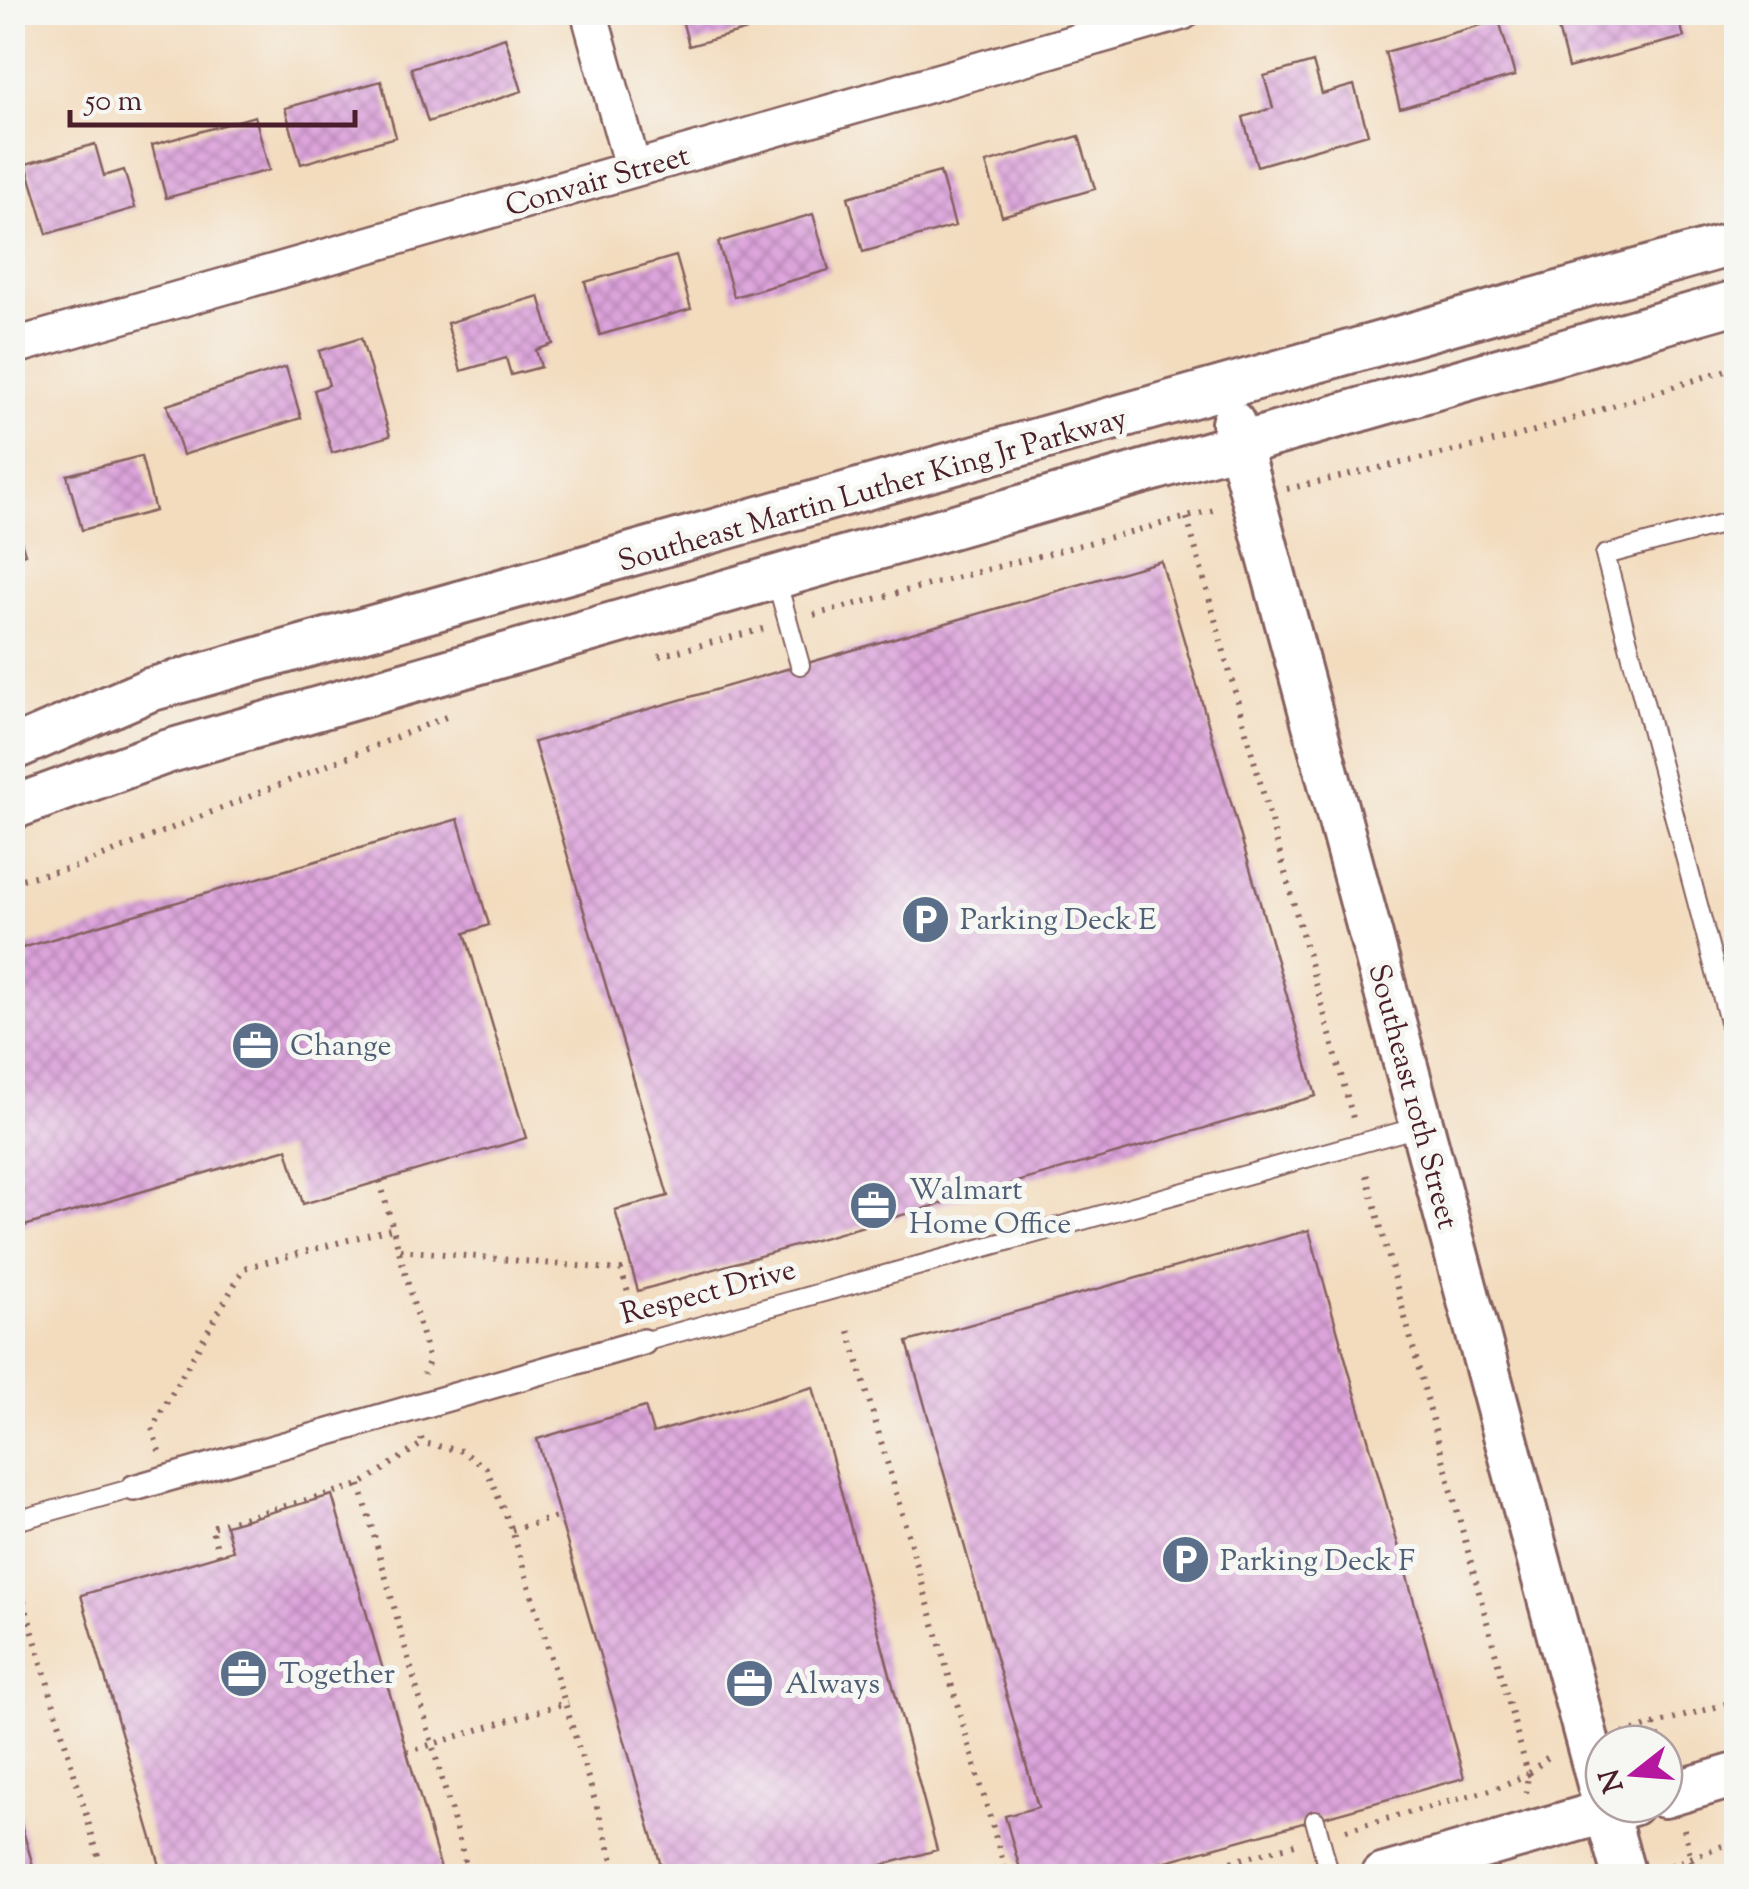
<svg xmlns="http://www.w3.org/2000/svg" width="1749" height="1889" viewBox="0 0 1749 1889" font-family="'Sorts Mill Goudy',serif">
  <style>
    .building { fill: url(#building-cross-hatch) }
    .lines { fill: none; stroke-linecap: round; stroke-linejoin: round }
    .service-casing { stroke: #85615e; stroke-width: 22 }
    .pedestrian-casing { stroke: #85615e; stroke-width: 30 }
    .minor-casing { stroke: #85615e; stroke-width: 40 }
    .tertiary-casing { stroke: #85615e; stroke-width: 48 }
    .path { stroke: #85615e; stroke-width: 6; stroke-dasharray: 2.5 8; stroke-linecap: butt }
    .service { stroke: #fff; stroke-width: 18 }
    .pedestrian { stroke: #fff; stroke-width: 25 }
    .minor { stroke: #fff; stroke-width: 35 }
    .tertiary { stroke: #fff; stroke-width: 42 }
    .labels { text-anchor: middle; stroke-width: 10; stroke-linejoin: round; paint-order: stroke }
    .street-label { font-size: 30px; fill: #4a1f2b; stroke: #f6f6f2 }
    .service-label { font-size: 30px; fill: #4e5e75; stroke: #f6f6f2; text-anchor: start }
  </style>
  <defs>
    <pattern id="building-cross-hatch" width="8" height="8" patternUnits="userSpaceOnUse" patternTransform="scale(2.5)"><rect width="8" height="8" fill="#dda4dc"/><path d="M0 0l8 8M0 8l8-8" fill="none" stroke="#b585b3"/></pattern>
  </defs>
  <rect width="100%" height="100%" fill="#f6f6f2"/>
  <filter id="ink" filterUnits="userSpaceOnUse"><feTurbulence type="fractalNoise" baseFrequency=".01" numOctaves="2"/><feDisplacementMap in="SourceGraphic" scale="20" xChannelSelector="R" yChannelSelector="G"/><feConvolveMatrix kernelMatrix="1 2 1 2 8 2 1 2 1" color-interpolation-filters="sRGB"/></filter>
  <filter id="wash" filterUnits="userSpaceOnUse"><feTurbulence type="fractalNoise" baseFrequency=".0048" numOctaves="4" result="noise"/><feDisplacementMap in="SourceGraphic" scale="40" xChannelSelector="R" yChannelSelector="G"/><feGaussianBlur stdDeviation="2.25" result="paint"/><feColorMatrix in="noise" values="0 0 0 0 0 0 0 0 0 0 0 0 0 0 0 0 0 1.4 0 .05"/><feComposite in="paint" operator="in"/></filter>
  <g filter="url(#wash)">
    <rect width="100%" height="100%" fill="#f3dcbe"/>
    <g id="blocks">
      <!-- building -->
      <path class="building" d="M680,12H782L784,20L689,46Z
        M1554,12H1677L1684,37L1568,68Z
        M1499,20L1515,76L1400,108L1385,52Z
        M505,37L522,91L428,122L411,68Z
        M1313,62L1322,94L1354,85L1368,134L1257,166L1243,117L1273,108L1264,76Z
        M381,81L396,137L301,164L285,108Z
        M255,116L269,170L166,198L152,145Z
        M1079,136L1095,189L1002,216L986,163Z
        M95,144L104,176L124,170L135,208L47,234L26,164Z
        M940,172L955,226L863,252L848,197Z
        M813,214L829,270L734,297L718,242Z
        M676,256L691,309L600,335L585,282Z
        M539,296L553,344L536,350L541,367L511,375L506,358L461,371L447,323Z
        M361,338L390,436L332,453L314,390L329,385L319,351Z
        M286,367L301,418L183,455L167,405Z
        M141,456L155,511L82,530L67,475Z
        M12,512L25,554L12,558Z
        M1161,561L1316,1096L638,1291L615,1210L668,1196L534,742Z
        M458,819L489,925L465,933L526,1138L303,1204L287,1149L14,1229L12,951Z
        M1309,1230L1464,1778L1113,1876H1022L1005,1816L1038,1807L907,1342Z
        M813,1387L937,1850L843,1876H664L537,1439L645,1407L653,1433Z
        M332,1495L443,1876H163L81,1595L233,1551L226,1525Z
        M12,1800H14L36,1876H12Z"/>
    </g>
  </g>
  <g filter="url(#ink)">
    <use href="#blocks" fill-opacity="0" stroke="#85615e" stroke-width="2.5"/>
    <g class="lines">
      <defs>
        <path id="service" d="M1736,520L1605,555L1736,1048
          M776,579L800,665
          M643,1342L1422,1126
          M12,1522L134,1488
          M1315,1820L1330,1876"/>
        <path id="pedestrian" d="M134,1488L643,1342"/>
        <path id="minor" d="M589,12L633,169
          M12,347L1182,12"/>
        <path id="tertiary" d="M1233,423L1604,1803
          M12,749L149,690L1736,243
          M12,808L166,752L1736,302
          M1664,1796L1736,1775
          M1604,1804L1624,1876
          M1382,1876L1632,1804"/>
      </defs>
      <!-- service casing -->
      <use href="#service" class="service-casing"/>
      <!-- pedestrian casing -->
      <use href="#pedestrian" class="pedestrian-casing"/>
      <!-- minor casing -->
      <use href="#minor" class="minor-casing"/>
      <!-- tertiary casing -->
      <use href="#tertiary" class="tertiary-casing"/>
      <!-- path -->
      <path class="path" d="M1287,489L1515,437L1736,367
        M1187,518L1353,1118
        M814,615L1218,509
        M659,656L763,629
        M12,881L76,867L446,717
        M380,1181L429,1361L424,1374
        M400,1250L621,1270L634,1312
        M849,1331L1007,1876
        M421,1438L423,1443L462,1451L486,1468L512,1530L618,1876
        M159,1451L152,1428L244,1268L393,1228
        M360,1485L469,1876
        M512,1530L559,1516
        M219,1555L211,1527L360,1485L423,1443
        M15,1571L104,1876
        M1654,1725L1661,1744
        M1623,1734L1736,1701
        M407,1752L568,1702
        M1526,1793L1528,1774L1553,1753
        M1684,1829L1695,1876
        M1346,1830L1494,1789L1528,1774L1365,1169
        M1661,1869L1736,1841
        M1181,1876L1295,1844"/>
      <!-- service -->
      <use href="#service" class="service"/>
      <!-- pedestrian -->
      <use href="#pedestrian" class="pedestrian"/>
      <!-- minor -->
      <use href="#minor" class="minor"/>
      <!-- tertiary -->
      <use href="#tertiary" class="tertiary"/>
    </g>
  </g>
  <!-- icons -->
  <defs>
    <symbol id="parking-disc" viewBox="-11 -11 22 22"><circle r="9.5" fill="#5c6f8a" stroke="#f6f6f2"/><path d="M-3.5-5.5H1a3.5 3.5 0 0 1 0 7H-1V5.5H-3.5ZM-1-3.4V-.6H.8a1.4 1.4 0 0 0 0-2.8Z" fill="#fff"/></symbol>
    <symbol id="office-disc" viewBox="-11 -11 22 22"><circle r="9.5" fill="#5c6f8a" stroke="#f6f6f2"/><path d="M-6-3h4V-5.5h4V-3h4V5H-6ZM-1-4.5V-3h2v-1.5ZM-6 0V1H6V0Z" fill="#fff"/></symbol>
  </defs>
  <g fill-rule="evenodd">
    <use href="#parking-disc" x="898" y="892" width="55" height="55"/>
    <use href="#office-disc" x="228" y="1018" width="55" height="55"/>
    <use href="#office-disc" x="846" y="1178" width="55" height="55"/>
    <use href="#parking-disc" x="1158" y="1532" width="55" height="55"/>
    <use href="#office-disc" x="216" y="1646" width="55" height="55"/>
    <use href="#office-disc" x="722" y="1656" width="55" height="55"/>
  </g>
  <g class="labels">
    <!-- street labels -->
    <g class="street-label">
      <text transform="translate(597 180) rotate(-16)" y="10">Convair Street</text>
      <text transform="translate(872 489) rotate(-16)" y="10">Southeast Martin Luther King Jr Parkway</text>
      <text transform="translate(1414 1096) rotate(75)" y="10">Southeast 10th Street</text>
      <text transform="translate(708 1291) rotate(-15)" y="10">Respect Drive</text>
    </g>
    <!-- service labels -->
    <g class="service-label">
      <text x="960" y="929">Parking Deck E</text>
      <text x="290" y="1055">Change</text>
      <text x="909" y="1199">Walmart<tspan x="909" dy="34">Home Office</tspan></text>
      <text x="1220" y="1570">Parking Deck F</text>
      <text x="279" y="1683">Together</text>
      <text x="785" y="1693">Always</text>
    </g>
  </g>
  <!-- margin -->
  <rect width="1749" height="1889" fill="none" stroke="#f6f6f2" stroke-width="50"/>
  <!-- north arrow -->
  <g transform="translate(1634 1774) rotate(253)"><circle r="48" fill="#f6f6f2" stroke="#b1a0a2" stroke-width="2.5"/>
  <path d="M0-8L18 38L0 25L-18 38Z" fill="#b5179e"/>
  <text y="-15" font-size="28" font-weight="bold" text-anchor="middle" fill="#4a1f2b">N</text>
  </g>
  <!-- scale -->
  <path d="M70 110v15h285v-15" fill="none" stroke="#4a1f2b" stroke-width="5"/>
  <text x="85" y="110" font-size="30" fill="#4a1f2b" stroke="#f6f6f2" stroke-width="8" paint-order="stroke">50 m</text>
</svg>
